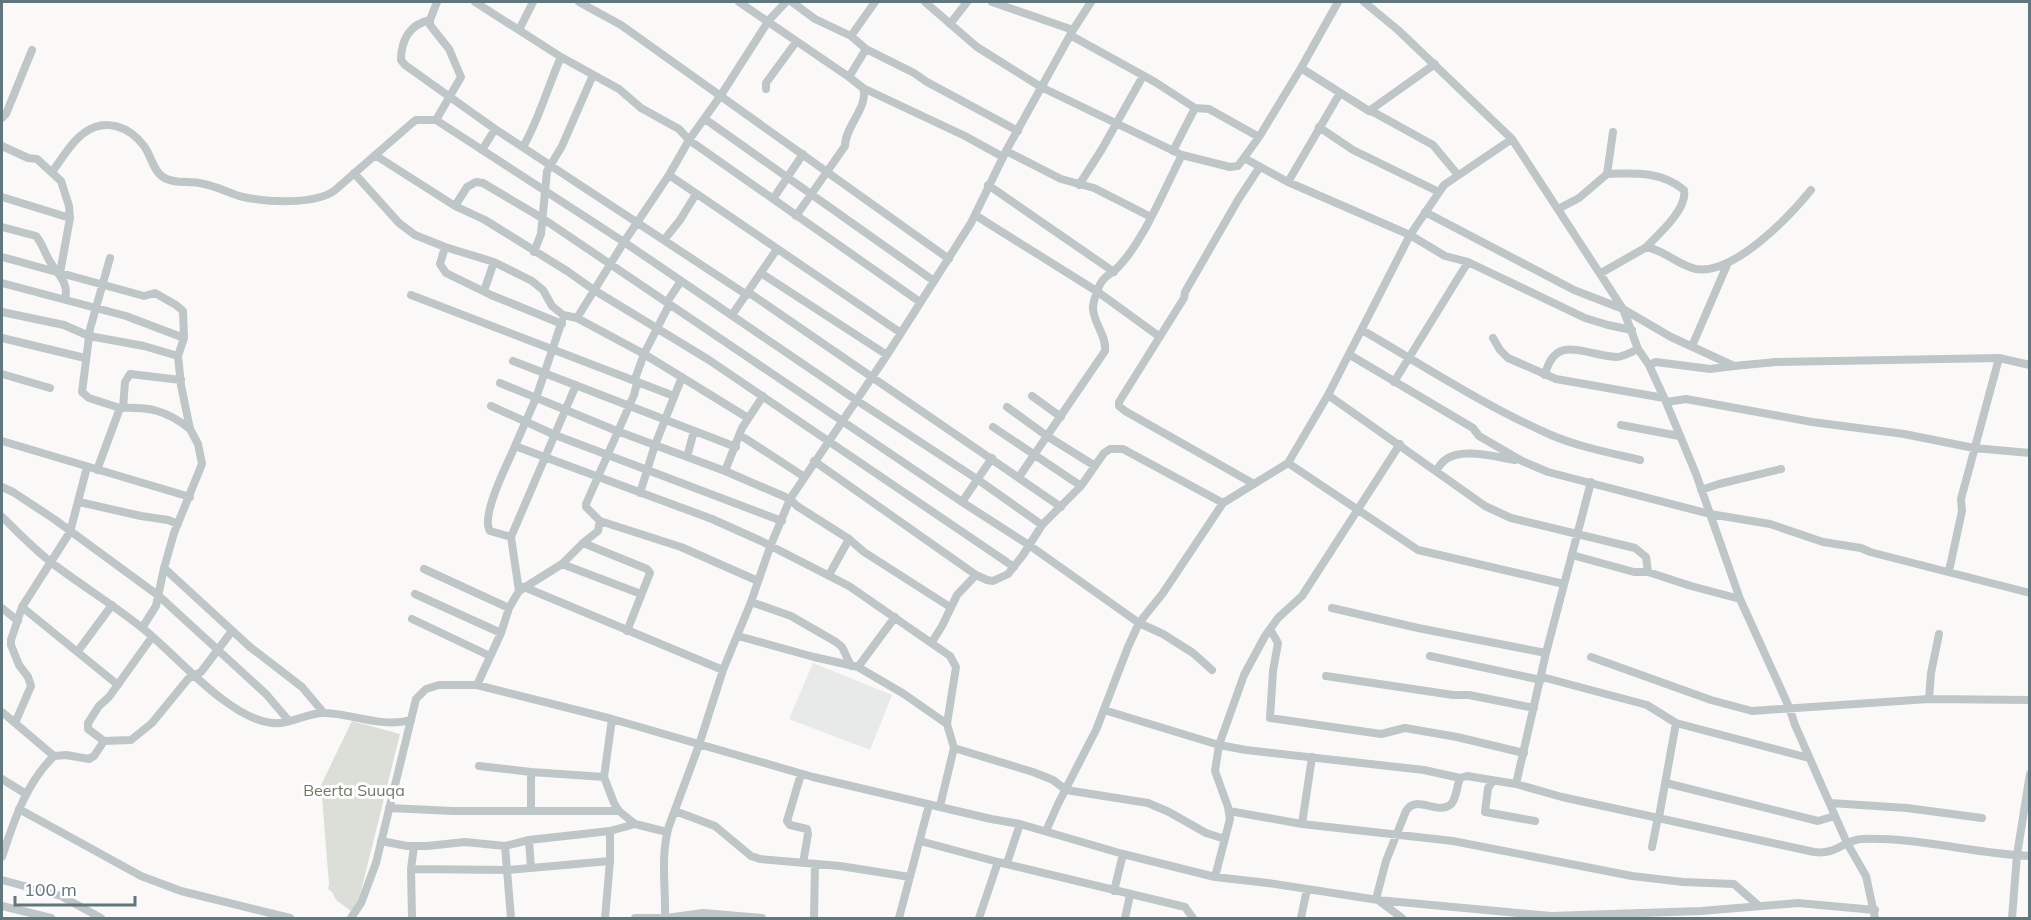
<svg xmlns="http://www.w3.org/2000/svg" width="2031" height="920" viewBox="0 0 2031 920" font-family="Mulish,sans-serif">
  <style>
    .built { fill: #e8e9e9 }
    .green { fill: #dbdfd7 }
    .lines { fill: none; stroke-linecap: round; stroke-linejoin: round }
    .minor { stroke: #bec6c8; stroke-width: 8 }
    .labels { text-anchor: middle; stroke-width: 6; stroke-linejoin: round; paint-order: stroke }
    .park-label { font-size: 16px; fill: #6d7a63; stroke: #fff }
  </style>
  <rect width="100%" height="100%" fill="#faf9f8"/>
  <!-- built -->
  <path class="built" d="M813,663L892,695L870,750L789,719Z"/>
  <!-- green -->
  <path class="green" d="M352,721L400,734L362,887L355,908L351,911L336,900L332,892L328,889L329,884L321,785Z"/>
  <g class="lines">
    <!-- minor -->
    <path class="minor" d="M475,2L561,57L619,89L641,108L679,129L689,140L920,302
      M579,2L621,25L949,259
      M739,2L849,77L866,49
      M792,2L815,19L851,36L866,49L914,73L927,82L1018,131
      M925,2L977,47L1041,87L1182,155
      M992,2L1073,30
      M1364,2L1398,30L1512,139L1623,309L1638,349L1649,365L1666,402L1696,474L1740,599L1789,707L1795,725L1847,843L1866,876L1875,918
      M430,20C410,24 401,40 401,60L405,65L495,129L747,295
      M950,24L967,2
      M519,30L533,2
      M1070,35L1155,82L1195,108L1209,109L1259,137
      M851,36L875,2
      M1301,68L1369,111L1375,113L1433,145L1458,175
      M863,88L965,136L1003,157
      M766,89V83L796,42
      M1369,111L1435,64
      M2,118L6,114L32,50
      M705,119L934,281
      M436,120L461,77L449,49L430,25V20L437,2
      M1319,127L1353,150L1439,192
      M2,146L28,158L37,159L61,181L69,206L70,218L60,273
      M523,147C539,119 548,86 561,57
      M482,150L495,129
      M1006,151L1061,179L1094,188L1151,217
      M1173,151L1195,108
      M375,155L455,206L467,187L476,182L483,183L542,218L962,502L1029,545L1139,623L1163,634L1193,653L1212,670
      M1244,158L1288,182L1410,235L1445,256L1468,262L1585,318L1608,325L1632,330
      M52,172C62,159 71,142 84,133C105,117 130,127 144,146C151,155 153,171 163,177C173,184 188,181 199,183C215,185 228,193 243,197C267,202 313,205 334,191L412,123L416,120H436L624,242L856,400L977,479L1042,525
      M354,173L399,223L415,235L445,247L494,262L532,281L543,290L552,306L563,315L577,318L644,354L748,418
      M1607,174C1635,173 1661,171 1684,190C1688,209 1657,236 1645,248
      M669,175L901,333
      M1288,182L1340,93
      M988,185L1114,272
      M1079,185L1102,149L1143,76
      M2,197L70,218
      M773,199L803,154
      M455,206L485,220L567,271L594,290L709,360L1014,567
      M1558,209L1579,198L1607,174L1613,132
      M1425,212L1574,290L1623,309L1671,337L1734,366L1776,362L1999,358L2030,365
      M975,215L1098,292L1160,337
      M796,216L845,146C845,126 869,107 863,88L849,77
      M2,227L36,236C43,244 45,255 51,263C59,276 69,283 65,299
      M664,240L680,220L696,194
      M445,247L440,264L446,273L491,295L562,324
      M534,252L541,234L547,171L562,146L593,75
      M2,257L144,296L155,293L176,305L183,311L184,338L178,356L181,385L190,429L198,444L202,464L174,533L164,568L156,606L142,628
      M110,258L90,329L82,392L89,398L120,408
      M761,273L887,355
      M1601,273L1645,248H1650C1666,252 1680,266 1696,269C1734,275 1789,217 1811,190
      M2,283L126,316L184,338
      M484,291L494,262
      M748,292L1061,507
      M411,295L674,396
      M667,302L681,281
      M669,305L644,354L635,379L637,383L634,395L586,504V507L600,521L681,547L758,581
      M2,312L64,325L89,336L144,346L178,356
      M732,315L777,249
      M577,318L624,242L669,175L689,140L721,95L769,20L786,2
      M1362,330C1424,366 1485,406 1551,435C1579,447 1611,453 1640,460
      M2,338L85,358
      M1493,338L1500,350L1508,358L1556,379L1664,398
      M1692,346L1727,265
      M1350,355L1473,428L1479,436L1522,461L1548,472L1710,514L1770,524L1823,542L1861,548L1870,552L2030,593
      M513,361L736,447
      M1649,365L1656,362L1710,369L1734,366
      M2,374L50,388
      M1545,375C1555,332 1586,356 1616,357C1623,357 1632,352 1638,349
      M1394,382L1468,262
      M500,383L617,431L725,471L790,499L797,506L849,539L864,552L950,607
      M1328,395L1485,506L1511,518L1635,548L1646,557L1648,572
      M1032,396L1061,417
      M1666,402L1686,399L1812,422L1904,434L1974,448L2030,453
      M491,406L555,435L782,521
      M1007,407L1047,436L1095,466
      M123,408L125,382L130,374L181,380
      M1621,425L1679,436
      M993,427L1081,486
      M740,435L803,476
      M2,441L190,497
      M515,446L536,398L562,321
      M687,457L694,431
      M814,461L976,575
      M1288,463L1418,550L1564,584
      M97,470L120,408C150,407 166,410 190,429
      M725,471L742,428L763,396
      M1436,471C1438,468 1441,463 1445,460C1461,447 1496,457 1515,460
      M1019,477L1105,351C1107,335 1092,322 1093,306C1094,299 1098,286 1103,280C1106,276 1110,274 1114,271C1142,246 1164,189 1182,155L1230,167L1238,166L1259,137L1301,68L1338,2
      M1254,484L1125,411L1119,406V402L1184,298L1185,292L1238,200L1259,168
      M2,487L13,492L54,519L159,596L266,694L289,721
      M1701,490L1719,484L1781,469
      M640,493L655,445L682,377
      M79,502L141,516L168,520L178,524
      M962,502L992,458
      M2,517C18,532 34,549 52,563C81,585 112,604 141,627C176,654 227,718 272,723C290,725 308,712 325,713C355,714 381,728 411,720
      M511,537L490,531C480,516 508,463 515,446L712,519L761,541L849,586L950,656L956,667L947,724L954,748L940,806
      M583,543L647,569L650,573L627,631
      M1572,555L1634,572H1648L1691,586L1740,599
      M562,564L641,594
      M164,568L250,647L302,687L323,712
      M424,569L509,608
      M1949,571L1962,511L1961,499L1999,358
      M829,575L849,539
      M524,587L723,670
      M519,591L511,537L576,385
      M415,594L501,633
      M751,602L791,616L836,642L842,647L851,666
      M22,607L118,685
      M2,608L18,621
      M1332,608L1418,628L1546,653
      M412,619L490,656
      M1270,629L1278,643L1273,671L1270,718L1381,734L1405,728L1457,737L1524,753
      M738,636L814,657L858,667L904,694L947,724
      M932,642L942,626L957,595L976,575L987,580L993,581L1008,574L1023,555L1042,525L1081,486L1104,453L1110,449H1123L1223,503
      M78,651L112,605
      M1430,656L1541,680
      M1591,657L1711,700L1752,711L1929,699L2030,700
      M858,667L895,617
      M1326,676L1453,695H1469L1534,708
      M1542,677L1647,705L1676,723L1809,758
      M477,685L501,633L509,608L519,591L562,564L583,543L598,531L600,521
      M1929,699L1931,673L1939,634
      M1104,710L1219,745L1246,750L1424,770L1460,778
      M2,712L54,756C26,783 14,821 2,857
      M612,719L604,777L614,803L619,811L635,824L667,832
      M15,723L31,686L28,677L19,665L11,645V640L22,607L70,532L87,467
      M104,741L88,729V723L99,706L109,697L152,637
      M954,748L1033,772L1053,780L1066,790L1148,803L1169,812L1206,833L1225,839
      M54,756L66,755L89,759L94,756L104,741L131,740L152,723L188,679L201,672L232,631
      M479,766L531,772L604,777
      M801,774L787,821L790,825L807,829L808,834L803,863
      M2,779L26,794
      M1493,781L1488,788L1485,812L1535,821
      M1666,783L1818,821L1835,816
      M1516,784L1546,653L1591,482
      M1830,803L1907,808L1982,818
      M389,808L453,811H619
      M19,809L141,876L181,891L290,918
      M531,811V772
      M675,811L715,826L751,856L760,859L840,866L910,877
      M1229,811L1302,824L1453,841L1632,876L1683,882L1734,884L1759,906
      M1659,817L1676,723
      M1302,824L1312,757
      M1046,831L1058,804L1096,730L1128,647L1139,623L1163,593L1223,503L1288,463L1328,395L1410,235L1444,185L1512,139
      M529,840L531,868
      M381,841L407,846H427L465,842L505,846L529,840L610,831L635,824
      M920,841L998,862L1185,907L1193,918
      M505,846L511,918
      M1652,847L1658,817
      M1007,863L1020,824
      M411,869L507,870L610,861
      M1215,877L1230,819L1228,807L1215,771L1219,745L1244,675L1265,636L1278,618L1302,596L1400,444
      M2,880L61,896L101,918
      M1114,891L1123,854
      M2,906L51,918
      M351,918L361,903L376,863L416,699L426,689L439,685H477L612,719L813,777L991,819L1020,824L1123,854L1215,877L1268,883L1378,900L1551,916L1701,911L1798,903L1875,910
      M412,918L411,869L414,846
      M605,918L610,861V831
      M635,918H659
      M665,918C666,888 660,856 669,826L699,745L723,670L751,602L770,547L790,499L887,355L971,223L1006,151L1073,30L1091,2
      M666,918L703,913L762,918
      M814,918L815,864
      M899,918L929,805
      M979,918L998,862
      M1125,918L1130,895
      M1301,918L1307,889
      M1402,918L1378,900L1377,895L1386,861L1406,811C1416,794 1436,815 1450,805C1456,801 1457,785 1460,778L1467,776L1516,784L1562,797L1814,852C1838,855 1843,840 1862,839C1919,837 1974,854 2030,856
      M2012,918L2017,855L2030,774"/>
  </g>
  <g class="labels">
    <!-- park labels -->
    <g class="park-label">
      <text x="354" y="796">Beerta Suuqa</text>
    </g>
  </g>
  <!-- border -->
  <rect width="2031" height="920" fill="none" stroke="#5f777d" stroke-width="6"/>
  <!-- scale -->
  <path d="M15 896v9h120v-9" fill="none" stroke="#5f777d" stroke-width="3"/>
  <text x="24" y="896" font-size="18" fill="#5f777d" stroke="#ffffff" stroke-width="4.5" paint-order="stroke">100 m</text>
</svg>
